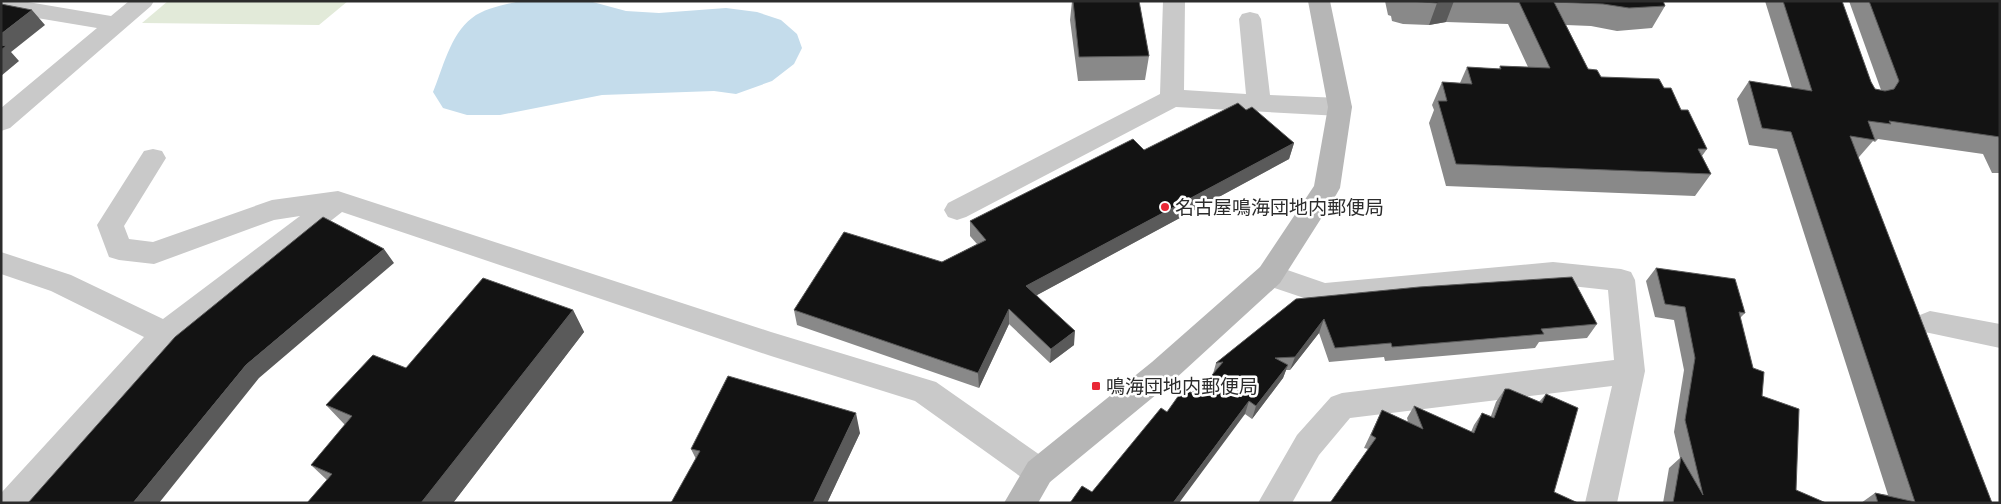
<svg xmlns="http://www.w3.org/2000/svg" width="2001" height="504" viewBox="0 0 2001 504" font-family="Karla,'Noto Sans JP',sans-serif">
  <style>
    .green { fill: #e2ead9 }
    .water { fill: #c4dceb }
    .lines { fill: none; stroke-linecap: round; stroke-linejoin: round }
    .street { fill: #c9c9c9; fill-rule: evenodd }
    .secondary { fill: #b6b6b6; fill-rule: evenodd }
    .wall { fill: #898989 }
    .shaded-wall { fill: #5a5a5a }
    .building { fill: #131313; stroke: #5a5a5a }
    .poi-dot { fill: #e92836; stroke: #fff; stroke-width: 2 }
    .labels { text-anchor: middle; stroke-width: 5; stroke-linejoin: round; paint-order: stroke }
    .poi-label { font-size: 19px; fill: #2c2c2c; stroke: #fff; text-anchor: start }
  </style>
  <rect width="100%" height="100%" fill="#fff"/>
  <!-- green -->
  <path class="green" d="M168,1H348L319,25L142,23Z"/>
  <!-- water -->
  <path class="water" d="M520,1H589L626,11L659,13L726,8L757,12L781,20L797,34L802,48L794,64L772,81L736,94L714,91L602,95L500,115H467L443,108L433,92C443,68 450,35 472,18C485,8 504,5 520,1Z"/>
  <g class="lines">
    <!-- street -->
    <path class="street" d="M1,1H22L111,16L129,1H154L151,6L10,128L1,131V108L97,28L1,12Z
      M1163,1H1185L1184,90L1246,94L1239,19L1242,14L1250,12L1258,14L1261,19L1270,95L1340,98L1349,101L1352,107L1349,113L1340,116L1176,107L966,217L957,220L948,217L944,210L948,203L1160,94Z
      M153,149L162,151L166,158L124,226L129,239L153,242L272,200L338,191L771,332L936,382L1050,462L1055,472L1050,482L1039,486L1028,482L915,401L771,356L342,212L175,343L35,503H1L2,492L144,337L51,291L1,274V252L71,275L163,319L300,216L274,220L154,264L119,260L109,257L97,225L144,151Z
      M1553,262L1621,269L1631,272L1635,280L1645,371L1617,503H1585L1612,386L1350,418L1319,455L1292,503H1258L1297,435L1331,397L1342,393L1614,360L1608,290L1553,284L1325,305L1260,283L1256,275L1260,267L1270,264L1325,283Z
      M1930,311L2000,324V348L1920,331L1916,323L1920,315Z"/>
    <!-- secondary -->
    <path class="secondary" d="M1308,1H1330L1352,107L1340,188L1336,195L1280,283L1174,380L1050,482L1038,503H1004L1028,462L1152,362L1260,267L1314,186L1328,107Z"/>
  </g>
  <!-- wall -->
  <path class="wall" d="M1072,1H1139L1149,56L1145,80L1078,81L1070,20Z
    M1385,1H1663L1665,6L1652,28L1617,31L1591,26L1566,25L1588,69L1601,77L1664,88L1681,110L1707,149L1702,156L1711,174L1695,196L1446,186L1429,123L1434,110L1432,105L1442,82L1460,83L1467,67L1499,69L1500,66L1528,67L1508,24L1446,22L1429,25L1403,24L1392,21L1391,16L1388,15Z
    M1765,1H1842L1871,82L1875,89L1881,90L1849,1H2000V173H1992L1983,154L1878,139L1875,142L1873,141L1859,157H1858L1992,503H1861L1875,493L1888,495L1777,149L1749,145L1737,99L1749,81L1792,88Z
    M1246,110L1294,143L1289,159L1037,295L1074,345L1050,363L1009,324L979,388L797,325L794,310L942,262L977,244L970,236V221Z
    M1656,268L1745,313L1740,318L1753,368L1762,396L1796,490L1826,503H1663L1669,468L1680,458L1674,432L1684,370L1674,320L1655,317L1646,281Z
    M1296,299L1597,324L1587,338L1539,342L1535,348L1385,361L1384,357L1329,362L1319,333L1290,370H1286L1283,378L1252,419L1245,414L1092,492L1167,412L1207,381L1213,374L1216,363Z
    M573,310L584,332L453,503H307L327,480L311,465L345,425L326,405L406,368Z
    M1505,389L1539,402L1546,394L1554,492L1368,449L1364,448L1382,410L1408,422L1407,418L1414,406L1471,432L1474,425L1482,413L1491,416L1496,402Z
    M860,433L827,503H671L696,459L691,449Z"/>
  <!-- shaded-wall -->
  <path class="shaded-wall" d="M1445,1H1454L1446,22L1429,25L1437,3Z
    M32,10L45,25L11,52L19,61L1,76V34Z
    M1294,143L1289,159L1026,301V286Z
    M384,249L394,263L259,378L159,503H133L246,365Z
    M1009,309V324L979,388L978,373Z
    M573,310L584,332L453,503H421Z
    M1324,319L1319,333L1290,370L1295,357Z
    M1075,331L1074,345L1050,363L1051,349Z
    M1288,365L1283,378L1252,419L1256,406Z
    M1249,401L1245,414L1179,503H1173Z
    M856,413L860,433L827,503H813Z"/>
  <!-- building -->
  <path class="building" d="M1073,1H1139L1149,56L1079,57Z
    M1409,1H1445L1437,3Z
    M1501,1H1663L1665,6L1629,8L1603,4L1554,2L1588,69L1597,70L1601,77L1659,79L1664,88H1671L1681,110H1688L1707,149H1698L1711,174L1456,164L1438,101H1447L1442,82L1472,84L1467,67L1501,69L1500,66L1550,68L1519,2Z
    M1783,1H1842L1871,82L1875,89L1885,91L1894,89L1899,81L1869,1H2000V137L1889,121L1891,124L1868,121L1875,140L1850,136L1992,503H1878L1875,493L1915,502L1791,132L1762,128L1749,81L1812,91Z
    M1,4L32,10L1,34Z
    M1,45L6,46L1,50Z
    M1238,103L1246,110L1252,107L1294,143L1026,286L1075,331L1051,349L1009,309L978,373L794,310L844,232L942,262L986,240L970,221L1133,139L1144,150Z
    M323,217L384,249L246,365L133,503H28L175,337Z
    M1656,268L1735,279L1745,313L1739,312L1753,368L1764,372L1762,396L1799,409L1796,490L1826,503H1673L1681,457L1703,495L1685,420L1695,358L1685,307L1665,304Z
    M1572,277L1597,324L1541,329L1544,334L1392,347L1391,343L1335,348L1324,319L1295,357L1275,358L1288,365L1256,406L1249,401L1173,503H1070L1082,486L1092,492L1161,408L1167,412L1184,388L1192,393L1203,379L1207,381L1223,362L1216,363L1296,299L1419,287Z
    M483,278L573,310L421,503H307L332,474L311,465L352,416L326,405L373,355L406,368Z
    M728,376L856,413L813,503H671L700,451L691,449Z
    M1505,389H1509L1542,403L1546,394L1578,408L1554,492L1578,503H1330L1376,438L1371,435L1382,410L1423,429L1414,406L1474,433L1482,413L1494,418Z"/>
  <!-- markers -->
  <g class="poi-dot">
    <circle cx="1165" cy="207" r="5"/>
    <rect x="1091" y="381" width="10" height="10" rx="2.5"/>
  </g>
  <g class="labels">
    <!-- poi labels -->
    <g class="poi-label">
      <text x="1175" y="214">名古屋鳴海団地内郵便局</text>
      <text x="1106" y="393">鳴海団地内郵便局</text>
    </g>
  </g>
  <!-- border -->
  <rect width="2001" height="504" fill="none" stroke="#2c2c2c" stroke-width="5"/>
</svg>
